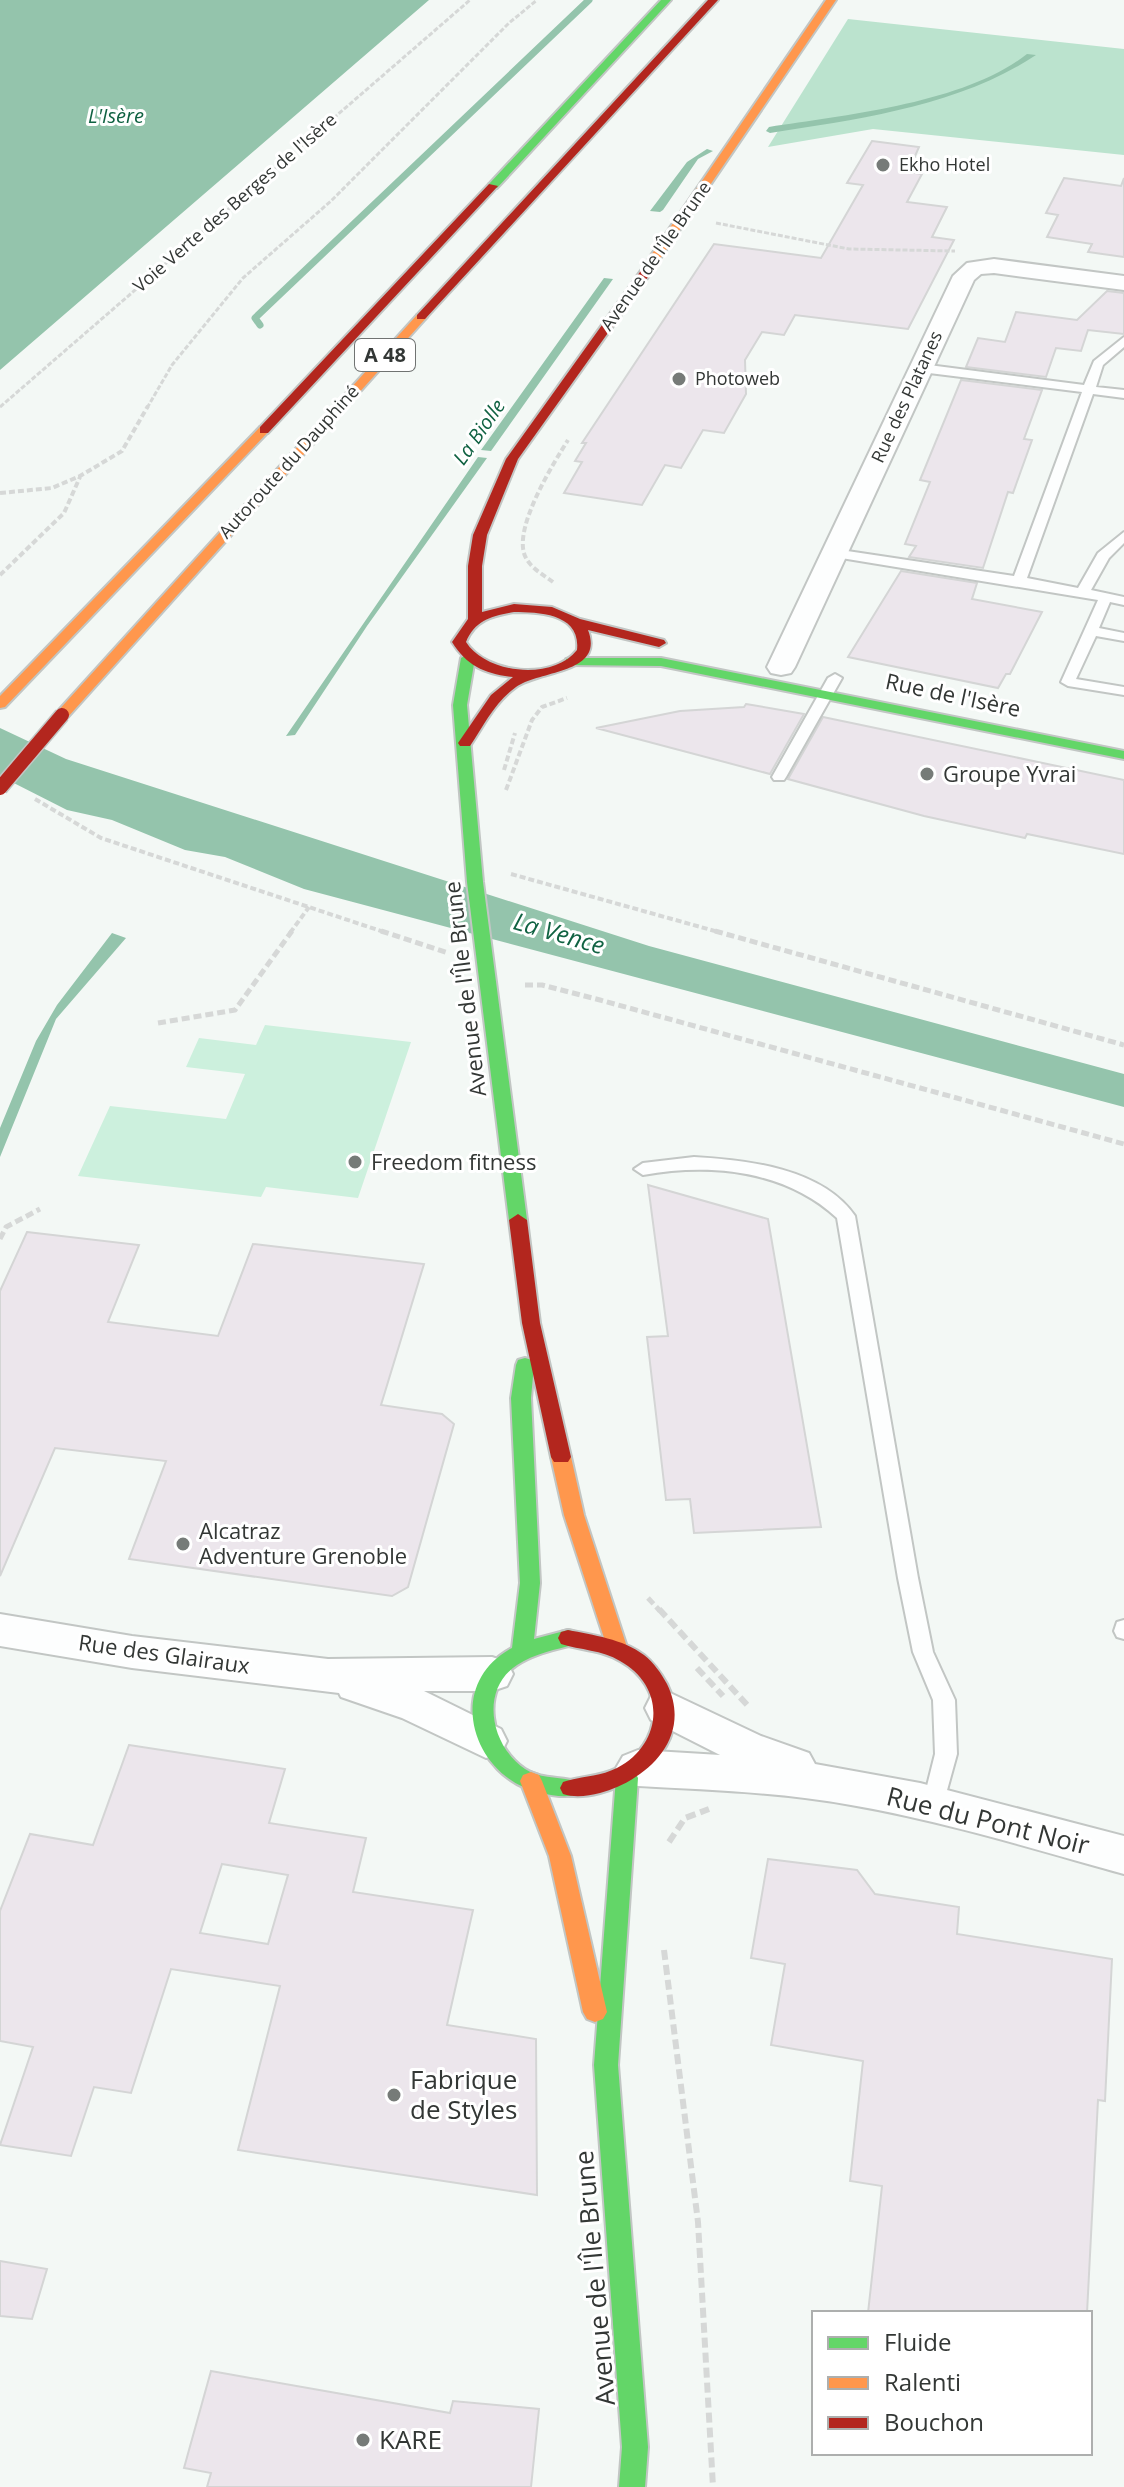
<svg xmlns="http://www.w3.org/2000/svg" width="1124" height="2487" viewBox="0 0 1124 2487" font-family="'Open Sans',sans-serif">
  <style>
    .green { fill: #ccf0dd }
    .forest { fill: #bbe3ce }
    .water { fill: #94c4ac }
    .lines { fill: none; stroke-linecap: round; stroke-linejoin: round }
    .stream { stroke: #94c4ac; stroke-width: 7 }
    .building { fill: #ece6ec; stroke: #d4d5d5; stroke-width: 2; fill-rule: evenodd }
    .lane-casing { stroke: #c2c6c4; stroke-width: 4 }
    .street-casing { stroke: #c2c6c4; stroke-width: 4 }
    .fast-casing { stroke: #c2c6c4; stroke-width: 4 }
    .slow-casing { stroke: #c2c6c4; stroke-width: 4 }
    .jam-casing { stroke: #c2c6c4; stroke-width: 4 }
    .path-far3 { stroke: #d6d8d7; stroke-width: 3; stroke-dasharray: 5 2; stroke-linecap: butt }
    .path-far2 { stroke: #d6d8d7; stroke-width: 4; stroke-dasharray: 6 3; stroke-linecap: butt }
    .path-far1 { stroke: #d6d8d7; stroke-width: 5; stroke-dasharray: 8 4; stroke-linecap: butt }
    .path { stroke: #d6d8d7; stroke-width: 6; stroke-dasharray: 10 5; stroke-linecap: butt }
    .lane { fill: #fdfefe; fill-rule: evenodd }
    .street { fill: #fdfefe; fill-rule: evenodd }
    .fast { fill: #63d668; fill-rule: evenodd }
    .slow { fill: #ff974d; fill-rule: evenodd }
    .jam { fill: #b3261e; fill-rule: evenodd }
    .jam-bridge-casing { stroke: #c2c6c4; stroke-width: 17; stroke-linecap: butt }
    .jam-bridge { stroke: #b3261e; stroke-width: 14 }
    .poi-dot { fill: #767b78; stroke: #fff; stroke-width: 3 }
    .labels { text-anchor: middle; stroke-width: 6; stroke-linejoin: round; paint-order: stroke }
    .far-poi-label { font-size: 18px; fill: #333735; stroke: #fff; text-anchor: start }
    .far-street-label { font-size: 18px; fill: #333735; stroke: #fff }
    .far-water-label { font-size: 20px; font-style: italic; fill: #106242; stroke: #fff }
    .shield { fill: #fff; stroke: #707372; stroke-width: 2 }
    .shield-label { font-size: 20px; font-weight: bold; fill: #333735 }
    .street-label { font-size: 22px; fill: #333735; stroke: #fff }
    .poi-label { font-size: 22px; fill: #333735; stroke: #fff; text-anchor: start }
    .water-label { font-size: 24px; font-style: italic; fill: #106242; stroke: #fff }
    .near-street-label { font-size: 26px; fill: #333735; stroke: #fff }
    .near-poi-label { font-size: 26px; fill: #333735; stroke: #fff; text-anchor: start }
  </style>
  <rect width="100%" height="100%" fill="#f3f8f5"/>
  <!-- green -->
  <path class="green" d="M265,1025L411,1042L358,1198L266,1187L261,1197L78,1176L110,1106L226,1119L245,1074L186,1067L199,1038L256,1045Z"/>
  <!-- forest -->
  <path class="forest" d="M848,19L1124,49V155L873,129L768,147Z"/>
  <!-- water -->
  <path class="water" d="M0,0H429L0,370Z
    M1027,54L1036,55C959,106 860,119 770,133L766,131L769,127C847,115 965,103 1027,54Z
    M707,149L713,151L698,159L663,210L660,212L650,211L687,162Z
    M604,278L613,279L491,451L481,450Z
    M478,457L487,458L367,626L295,735L286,736Z
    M0,728L66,759L649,946L1124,1074V1107L304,889L225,857L185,850L112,820L67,810L0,776Z
    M112,933L126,938L56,1019L0,1157V1128L36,1041L57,1005Z"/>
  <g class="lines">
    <!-- stream -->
    <path class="stream" d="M260,325L255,318L589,0"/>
  </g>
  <!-- building -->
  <path class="building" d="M872,141L919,147L908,172L922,174L907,202L947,207L932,237L954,240L908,329L795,315L784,335L762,332L745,360L746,394L724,433L703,430L681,468L665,465L642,505L564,493L582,462L575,461L586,443H582L714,244L821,258L863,185L847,183Z
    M1064,178L1121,186L1124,178V257L1088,252L1092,244L1047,237L1058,215L1046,213Z
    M1107,291L1124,293V334L1088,330L1081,351L1056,348L1046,377L966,367L978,338L1005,342L1016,312L1077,320Z
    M961,380L1042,390L1024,439L1032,440L1013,493L1008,492L983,568L909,557L916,546L905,544L930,482L920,480Z
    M901,571L977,583L972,599L1042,612L1010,674H1006L998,688L848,657Z
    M746,704L804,714L770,774L596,728L680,711L744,707Z
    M823,717L1124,780V854L1027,834L1025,838L924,816L788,779Z
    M648,1185L768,1219L821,1527L694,1533L690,1499L666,1500L647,1337L668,1336Z
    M27,1232L139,1245L108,1322L218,1336L253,1244L424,1264L381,1405L442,1414L454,1424L408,1587L392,1596L129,1559L166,1461L55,1448L0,1576V1291Z
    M129,1745L285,1769L269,1823L366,1838L353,1892L473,1910L447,2025L536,2039L537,2195L238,2150L280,1986L171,1969L131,2093L94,2087L71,2156L0,2145L33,2047L0,2041V1911L30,1834L93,1845ZM222,1864L288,1875L268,1944L200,1933Z
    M768,1859L857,1870L875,1894L959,1907L957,1934L1112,1959L1105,2101L1098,2100L1087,2313H868L882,2186L850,2181L863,2061L771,2045L785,1964L751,1958Z
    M0,2261L47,2269L32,2319L0,2316Z
    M211,2371L450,2413L453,2401L539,2409L531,2487H207L211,2473L184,2468Z"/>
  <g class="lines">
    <defs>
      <path id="lane" d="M1124,337V347L1103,365L1096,387L1124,390V398L1093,394L1027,578L1078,588L1098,553L1124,532V543L1109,558L1091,590L1124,597V605L1110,602L1099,628L1124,633V641L1096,636L1076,679L1124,687V695L1068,686L1061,682L1098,600L829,556L827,553L834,549L1014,576L1082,392L921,372L915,368L921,364L1084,385L1094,361Z
        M835,674L842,678L786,777L784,780H774L772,777L828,678Z
        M694,1157C747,1160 822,1168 855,1216L918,1578L933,1652L955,1700L957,1754L941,1812L933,1815L925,1812L922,1806L935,1754L933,1700L913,1652L898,1578L837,1218C785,1170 711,1163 643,1175L634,1169L643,1163Z
        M1124,1620V1639L1117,1637L1114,1631L1117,1622Z"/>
      <path id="street" d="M994,259L1124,276V290L994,273L981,274L974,280L795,667L791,673L781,675L771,673L767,667L953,276L967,263Z
        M0,1614L132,1636L328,1659L492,1657L507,1662L513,1674L507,1686L492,1691H424L501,1729L507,1741L501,1753L486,1758L402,1718L341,1697L339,1693L132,1668L0,1646Z
        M666,1691L761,1736L809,1753L815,1764L920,1783L1124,1836V1874C1034,1849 943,1821 851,1805C781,1792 709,1790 638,1786L623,1780L616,1768L623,1756L638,1750L720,1755L651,1720L645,1708L651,1696Z"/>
      <path id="fast" d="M661,0H671L497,188H489V184Z
        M468,654L475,658L467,705L483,882L527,1220L518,1226L509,1220L467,882L453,705L461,658Z
        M571,658H661L1124,751V759L661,666L566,665V659Z
        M525,1358L532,1360L534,1365L531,1398L540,1583L534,1639L568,1630L575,1632L578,1638L575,1644C556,1650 535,1653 517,1665C479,1690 491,1746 525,1769C541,1780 561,1776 579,1782L582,1788L579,1794C567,1798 554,1796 541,1793C472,1778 443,1685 512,1648L520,1583L511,1398L516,1365L518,1360Z
        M627,1769L635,1772L638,1778L618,2065L648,2447L645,2487H619L622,2447L594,2065L616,1778L619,1772Z"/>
      <path id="slow" d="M826,0H836L653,269H645L643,267Z
        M417,315L427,317L67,718H57V712Z
        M260,427L270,430L5,707L0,708V696Z
        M561,1450L568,1452L571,1457L584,1515L627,1647L624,1653L617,1655L610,1653L607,1647L564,1515L551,1457L554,1452Z
        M531,1772L539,1775L542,1781L571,1856L607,2012L603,2019L595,2022L587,2019L583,2012L549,1856L520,1781L523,1775Z"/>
      <path id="jam" d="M708,0H718L425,319H417V315Z
        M489,184L498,186L268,433H260V427Z
        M645,265L655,267L518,459L487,535L482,566V612L514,604L552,607L580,619L664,640L666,643L659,647L588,630C605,674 540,670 516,687C495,702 484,725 470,746H460L458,743L491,695L513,677C485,674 467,666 452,642L468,619V566L473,535L506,459ZM514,612C540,612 581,614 577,650C553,681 486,674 466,642C475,620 492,616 514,612Z
        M518,1214L527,1220L540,1323L571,1457L568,1462H554L551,1457L522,1323L509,1220Z
        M568,1630C593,1635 623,1639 644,1655C654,1663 661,1673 667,1684C693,1737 648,1780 600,1793C588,1796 575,1798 563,1794L560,1788L563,1782C581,1776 599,1777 617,1768C663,1744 667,1687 620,1661C602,1650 580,1650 561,1644L558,1638L561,1632Z"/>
    </defs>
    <!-- lane casing -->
    <use href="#lane" class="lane-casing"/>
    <!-- street casing -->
    <use href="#street" class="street-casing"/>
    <!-- fast casing -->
    <use href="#fast" class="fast-casing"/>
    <!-- slow casing -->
    <use href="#slow" class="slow-casing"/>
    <!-- jam casing -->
    <use href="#jam" class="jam-casing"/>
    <!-- path-far3 -->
    <path class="path-far3" d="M716,223L849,249L955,251
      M0,407L470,0
      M147,408L172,365L243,278L331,201L509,23L537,0"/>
    <!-- path-far2 -->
    <path class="path-far2" d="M0,493L52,488L80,476L122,451L148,406
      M0,575L64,513L80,477
      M553,582C544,575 530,568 525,556C513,528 553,464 568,440
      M504,770L515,733
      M506,790L532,720L542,707L567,698
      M35,799L101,838L387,933
      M511,874L722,933
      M290,933L309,907"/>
    <!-- path-far1 -->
    <path class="path-far1" d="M381,931L448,953
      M715,931L1124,1045
      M525,985H542L600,1000L1124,1144
      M158,1023L235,1010L292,931
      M0,1239L6,1227L40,1209
      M648,1598L660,1611"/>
    <!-- path -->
    <path class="path" d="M659,1609L750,1708
      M697,1668L723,1696
      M669,1842L685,1818L709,1809
      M664,1950L698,2222L713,2487"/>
    <!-- lane -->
    <use href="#lane" class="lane"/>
    <!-- street -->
    <use href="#street" class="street"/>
    <!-- fast -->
    <use href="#fast" class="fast"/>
    <!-- slow -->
    <use href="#slow" class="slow"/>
    <!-- jam -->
    <use href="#jam" class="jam"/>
    <defs>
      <path id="jam-bridge" d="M0,788L62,715"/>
    </defs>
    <!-- jam-bridge casing -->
    <use href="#jam-bridge" class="jam-bridge-casing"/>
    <!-- jam-bridge -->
    <use href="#jam-bridge" class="jam-bridge"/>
  </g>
  <!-- markers -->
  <g class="poi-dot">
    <circle cx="883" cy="165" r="8"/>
    <circle cx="679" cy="379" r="8"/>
    <circle cx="927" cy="774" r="8"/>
    <circle cx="355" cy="1162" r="8"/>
    <circle cx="183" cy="1544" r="8"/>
    <circle cx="394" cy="2095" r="8"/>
    <circle cx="363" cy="2440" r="8"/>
  </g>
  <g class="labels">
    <!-- far-poi labels -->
    <g class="far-poi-label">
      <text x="899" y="171">Ekho Hotel</text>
      <text x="695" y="385">Photoweb</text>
    </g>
    <!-- far-street labels -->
    <g class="far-street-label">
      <text transform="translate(235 203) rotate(-41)" y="6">Voie Verte des Berges de l'Isère</text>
      <text transform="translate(656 256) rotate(-55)" y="6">Avenue de l'Île Brune</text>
      <text transform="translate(907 397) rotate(-65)" y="6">Rue des Platanes</text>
      <text transform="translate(289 462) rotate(-48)" y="6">Autoroute du Dauphiné</text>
    </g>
    <!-- far-water labels -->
    <g class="far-water-label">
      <text x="116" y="123">L'Isère</text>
      <text transform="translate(479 432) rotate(-55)" y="7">La Biolle</text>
    </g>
    <!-- shield labels -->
    <rect class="shield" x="355" y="339" width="60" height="32" rx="6"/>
    <g class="shield-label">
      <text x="385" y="362">A 48</text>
    </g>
    <!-- street labels -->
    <g class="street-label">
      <text transform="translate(953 695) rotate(12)" y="8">Rue de l'Isère</text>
      <text transform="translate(465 989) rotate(-97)" y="8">Avenue de l'Île Brune</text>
      <text transform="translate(164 1654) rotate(8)" y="8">Rue des Glairaux</text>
    </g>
    <!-- poi labels -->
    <g class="poi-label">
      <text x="943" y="782">Groupe Yvrai</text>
      <text x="371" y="1170">Freedom fitness</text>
      <text x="199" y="1539">Alcatraz<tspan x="199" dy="25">Adventure Grenoble</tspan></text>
    </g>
    <!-- water labels -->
    <g class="water-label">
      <text transform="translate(559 934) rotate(16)" y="8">La Vence</text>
    </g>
    <!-- near-street labels -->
    <g class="near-street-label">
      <text transform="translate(988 1821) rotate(14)" y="9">Rue du Pont Noir</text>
      <text transform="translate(595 2278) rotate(-95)" y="9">Avenue de l'Île Brune</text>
    </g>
    <!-- near-poi labels -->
    <g class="near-poi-label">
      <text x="410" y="2089">Fabrique<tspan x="410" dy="30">de Styles</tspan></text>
      <text x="379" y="2449">KARE</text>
    </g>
  </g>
  <!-- legend -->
  <rect x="812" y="2311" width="280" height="144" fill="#ffffff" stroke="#adafae" stroke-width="2"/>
  <rect x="828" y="2337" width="40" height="12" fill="#63d668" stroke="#adafae" stroke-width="2"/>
  <text x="884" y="2351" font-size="24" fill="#333735">Fluide</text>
  <rect x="828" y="2377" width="40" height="12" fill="#ff974d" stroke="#adafae" stroke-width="2"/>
  <text x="884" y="2391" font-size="24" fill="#333735">Ralenti</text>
  <rect x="828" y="2417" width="40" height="12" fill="#b3261e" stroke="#adafae" stroke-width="2"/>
  <text x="884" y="2431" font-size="24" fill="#333735">Bouchon</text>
</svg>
